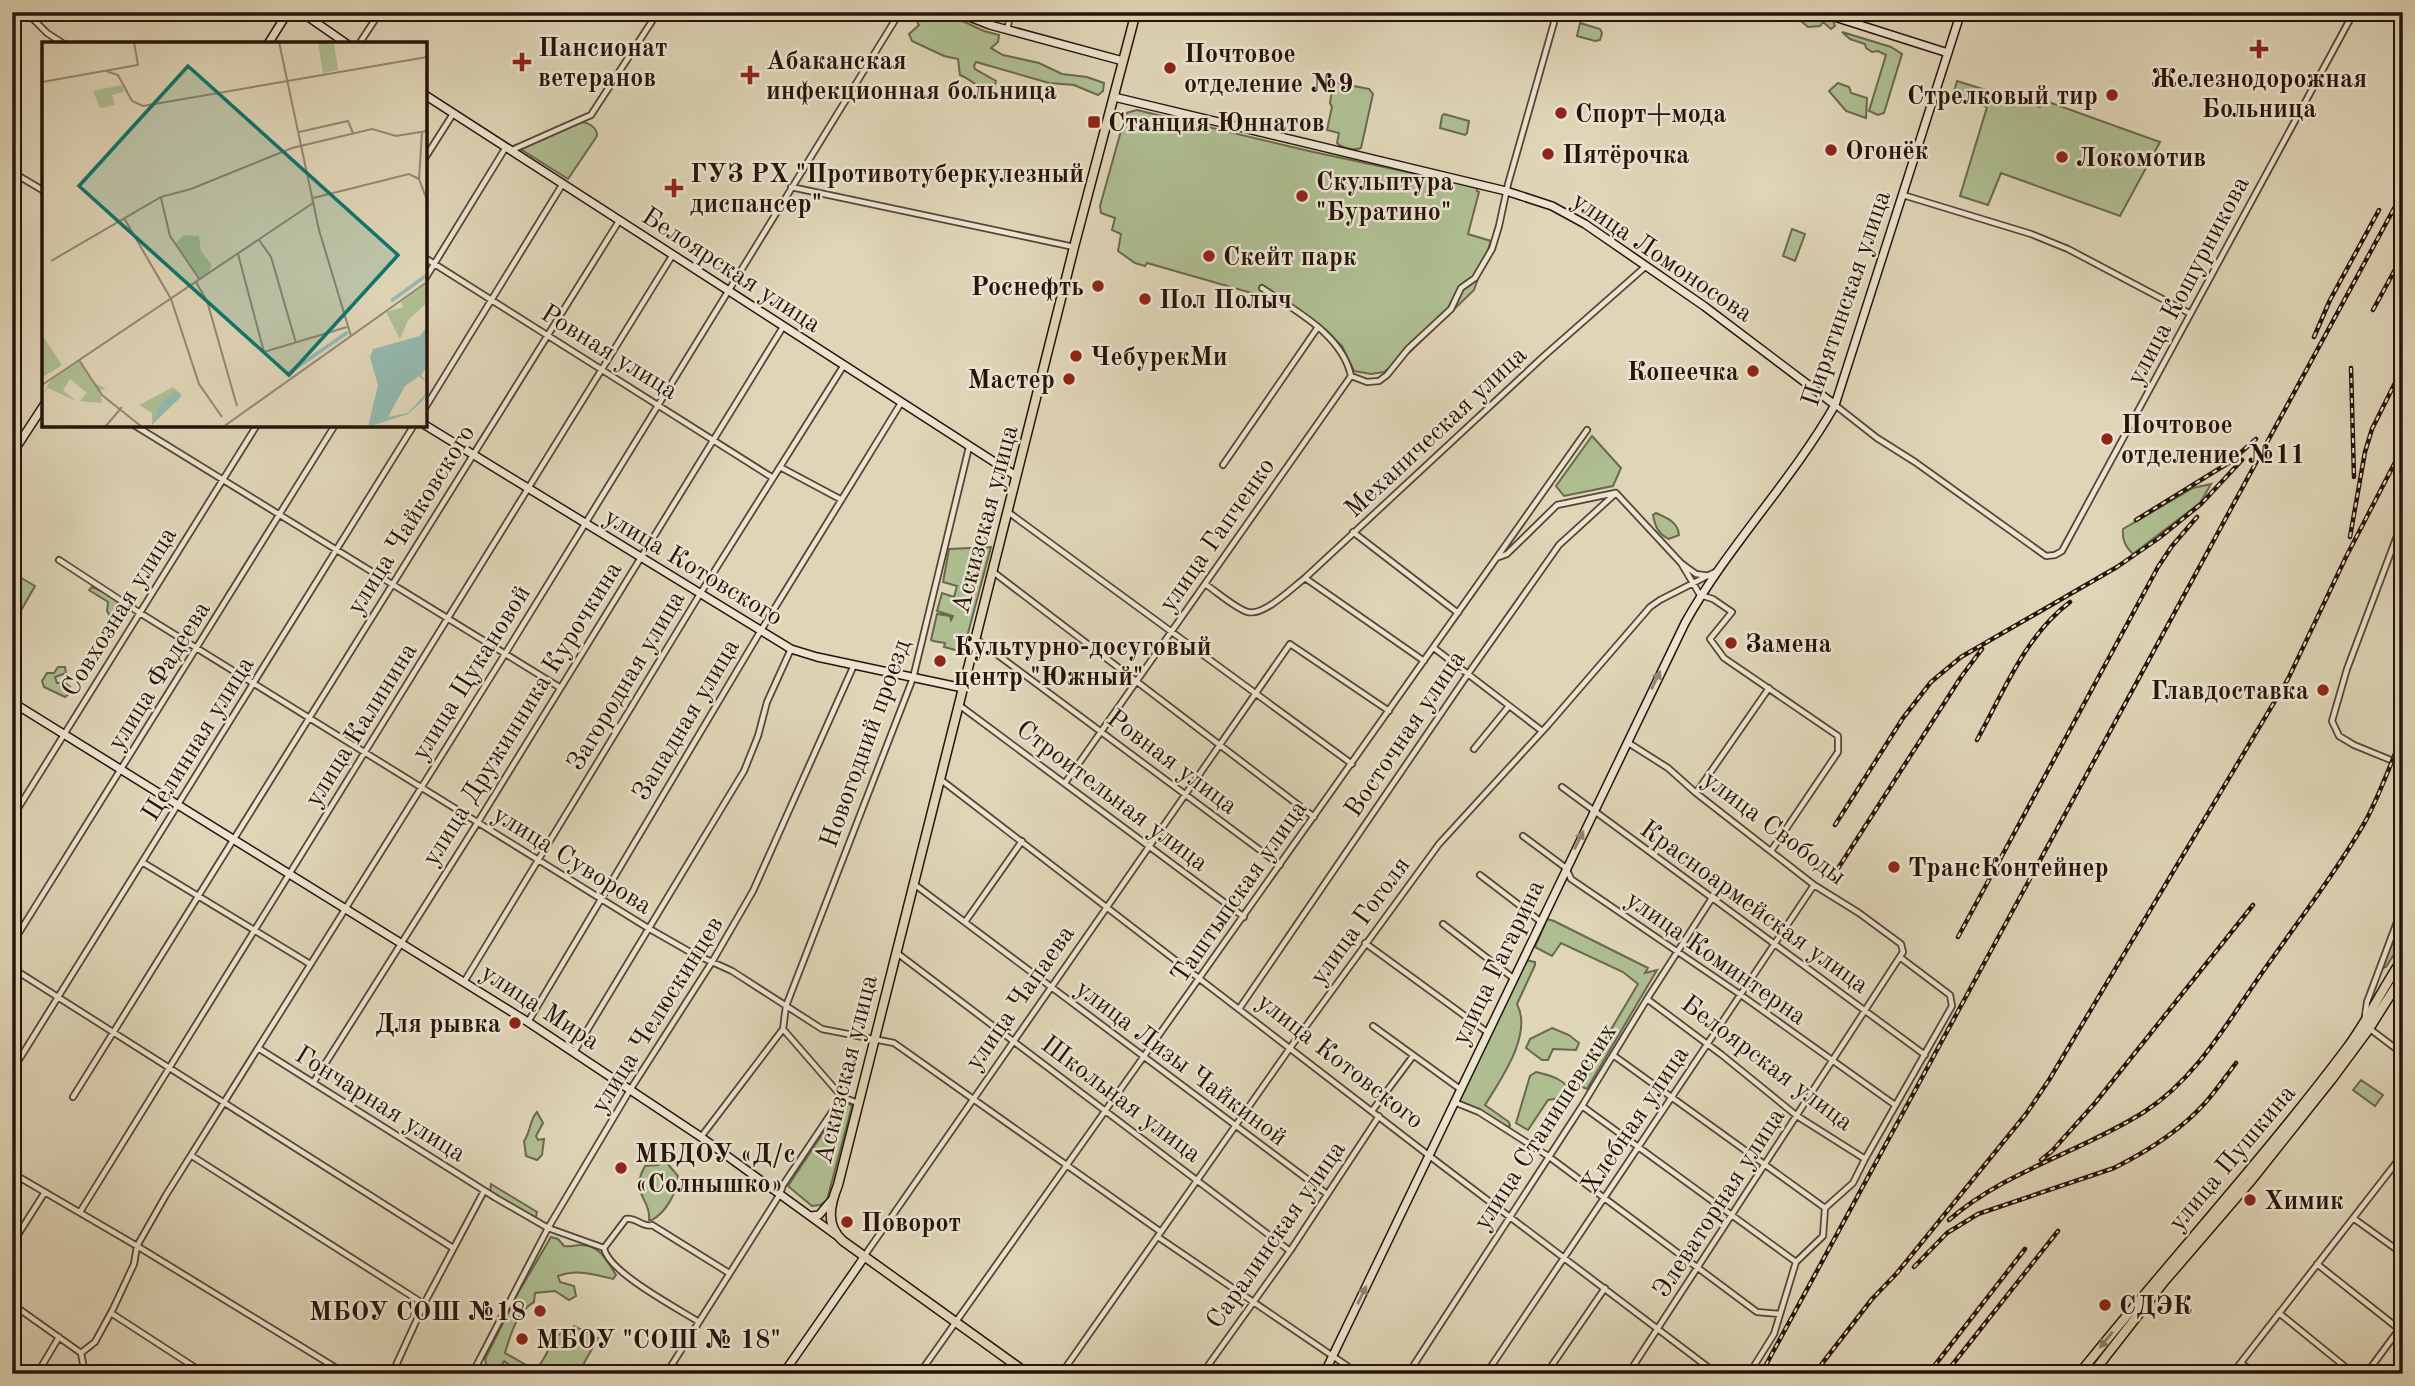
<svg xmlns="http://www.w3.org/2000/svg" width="2415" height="1386" viewBox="0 0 2415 1386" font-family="'Old Standard TT',serif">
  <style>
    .green { fill: #aebe91; stroke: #6a684e; stroke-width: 2 }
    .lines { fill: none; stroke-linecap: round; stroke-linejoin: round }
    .stream { stroke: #68776d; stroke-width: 2 }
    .street-casing { stroke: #554435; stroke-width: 8 }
    .secondary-casing { stroke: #27130a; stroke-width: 10 }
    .primary-casing { stroke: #27130a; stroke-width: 11 }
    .street { stroke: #eae4d0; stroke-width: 4.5 }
    .secondary { stroke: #eae4d0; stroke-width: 7 }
    .primary { stroke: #dfd5b7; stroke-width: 8 }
    .rail-casing { stroke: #27130a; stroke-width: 4.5 }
    .rail { stroke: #eae4d0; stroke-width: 2; stroke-dasharray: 5; stroke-linecap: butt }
    .oneway { fill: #928677 }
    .oneway2 { fill: #8c7e69 }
    .poi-dot { fill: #8f2418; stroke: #eae4d0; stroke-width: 2.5 }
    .labels { text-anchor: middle; stroke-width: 5; stroke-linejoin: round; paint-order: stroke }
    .poi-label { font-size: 26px; font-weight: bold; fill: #27130a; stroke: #eae4d0; text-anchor: start }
    .street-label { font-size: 26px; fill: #27130a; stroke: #eae4d0 }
    .inset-river { fill: none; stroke: #93b9af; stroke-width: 3.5 }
    .inset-road { fill: none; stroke: #958772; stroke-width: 2 }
    .view { fill: #0f766e; fill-opacity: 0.15; stroke: #0f766e; stroke-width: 3.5 }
    .inset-edge { fill: none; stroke: #27130a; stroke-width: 3.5 }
  </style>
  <rect width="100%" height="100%" fill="#dfd5b7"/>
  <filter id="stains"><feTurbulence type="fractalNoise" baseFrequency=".00286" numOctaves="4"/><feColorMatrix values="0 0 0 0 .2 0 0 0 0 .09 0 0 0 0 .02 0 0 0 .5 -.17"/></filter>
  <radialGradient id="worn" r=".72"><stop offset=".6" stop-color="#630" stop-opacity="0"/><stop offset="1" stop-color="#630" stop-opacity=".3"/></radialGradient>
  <!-- green -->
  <path class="green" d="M914,12H943L984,31L999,35L998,42L991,48L1003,55L1039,63L1062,74L1087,77L1104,83L1103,91L1098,95L1074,85L1049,83L976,62L974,66L975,69L996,81L994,88L989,92C978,87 970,79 960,75L958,59L944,56L912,41L909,34L919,25L912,14Z
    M1781,12H1807L1833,21L1835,26L1831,29L1823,22L1820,26L1808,27L1790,12L1787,16Z
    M1580,23L1600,29L1602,33L1600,40L1595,41L1577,36Z
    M1842,32L1891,47L1902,54L1884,113L1878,115L1869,111L1886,55L1878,51L1872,52L1866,48L1865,44L1850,39Z
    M1957,81L2040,107L2043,100L2160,142L2120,216L2001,173L1988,205L1960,196L1987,107L1953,95Z
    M1333,82L1369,89L1373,94L1361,148C1354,151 1342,148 1337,143L1339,133L1327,130L1332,107L1330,103Z
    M1838,83L1849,87L1851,93L1867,98L1866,118L1846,111L1829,91Z
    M1137,110L1309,151L1477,187V191L1479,192L1468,234L1491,241L1474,290L1410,352L1384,372L1371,374L1354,371L1342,346L1319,324L1263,286L1262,296L1147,263L1145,266L1135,263L1118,251L1121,234L1112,230L1115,218L1101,213L1100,206L1126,113Z
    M1444,114L1469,121L1467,133L1465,135L1440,128L1442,116Z
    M581,122C589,123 597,127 597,136L568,179L522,150L523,147Z
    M1792,229L1805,234L1795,261L1783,256Z
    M1592,436L1621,468L1613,486L1564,496L1556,486Z
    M2211,484L2200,503L2133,554C2125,546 2122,540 2123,529L2193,488Z
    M1656,513C1667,518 1678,522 1679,535L1669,539C1658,534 1655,526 1653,515Z
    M991,547L963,652L944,647L945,643L933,641L931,640L937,614L950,616L951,620L953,616L937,611L942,593L954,597L957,586L943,582L949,549Z
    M18,576L35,586L12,626V587Z
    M92,587L117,598L123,605L117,617L110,616L107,611L108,602L89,590Z
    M58,667H65L66,673L55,677L57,683H65L70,687L69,694L65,697L44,687L42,681L47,673H54Z
    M2403,913V931L2400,934L2401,943L2386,967L2383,968Z
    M1547,919L1554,921L1648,968L1645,973L1657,970L1587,1089L1578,1085L1638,984L1623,972L1561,943L1552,956L1535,947Z
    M1526,960L1535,962V965L1517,1004C1533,1034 1501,1079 1485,1105L1509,1122L1510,1126L1506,1127L1458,1101Z
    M1552,1028L1569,1035L1579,1043L1576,1050L1553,1049L1548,1060H1542L1526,1048L1530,1039Z
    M1536,1072C1554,1076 1565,1080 1575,1096L1573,1100L1561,1098L1548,1100L1528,1130L1516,1123L1530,1076Z
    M2361,1080L2383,1095L2375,1106L2353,1090Z
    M844,1101L852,1106L827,1200L820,1205L812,1206L788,1186Z
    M537,1112L543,1123L536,1136L538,1140L544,1139L542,1155L537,1160L526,1156L524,1141C531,1132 529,1120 537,1112Z
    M661,1163H667L678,1176C677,1193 666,1212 652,1220H649C651,1198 629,1194 645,1166L658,1165Z
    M491,1184L537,1212L536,1217L532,1218L490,1193Z
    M551,1237L558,1239L564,1246C570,1247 575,1245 581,1245C600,1245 607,1261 616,1275L613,1279C594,1274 577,1269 558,1276L560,1282L574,1286L576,1296L569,1300L555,1291L535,1293L534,1302C517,1311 510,1336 505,1353L535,1370C547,1359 549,1342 562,1332L567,1339L574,1326L598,1338L578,1374H573L556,1365L543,1374H521L504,1361L500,1368L507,1374H493L487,1369L485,1359L518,1293Z"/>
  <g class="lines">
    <!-- stream -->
    <path class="stream" d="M12,26L15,12"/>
    <defs>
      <path id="street" d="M34,12L33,19L47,33L64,44
        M1007,30L1011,12
        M359,44L380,12
        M512,150L591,115L658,12
        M425,158L453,114
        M12,172L44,191
        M791,187L1074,247
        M1903,195L2031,234L2068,249L2189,313
        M425,258L773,478
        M425,279L506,147
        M1351,376L1367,382L1379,381L1387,375L1408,349L1451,309L1461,288L1475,278L1492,249L1499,226L1508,184L1557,12
        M1835,405L1877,438L1915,462L2046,556L2055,555L2062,551L2354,12
        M425,408L562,185
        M134,425L559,687
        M1223,465L1318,327
        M780,467L840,499
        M1616,493L1681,563L1696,574L1710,576
        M1008,512L1352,764
        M2403,520L2347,669L2332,721L2339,736L2354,745L2403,765
        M1353,532L1458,613
        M1499,557L1507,554L1557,505L1615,493
        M59,560L140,613L648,928L690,952L732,971L822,1029L894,1043L1161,1232
        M1681,563L1700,595L1713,599L1732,612L1710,639L1724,658L1838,736V752L1771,851
        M992,571L1314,817
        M1305,578L1424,661
        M1205,584C1216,591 1236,609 1248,612C1264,616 1292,588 1305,578L1544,356L1645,267
        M975,638L1280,865
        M1434,648L1542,731
        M959,705L1244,917
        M1627,742L1668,768L1696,793L1814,885L1859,913L1901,944L1903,952L1628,1374
        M1474,749L1509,706
        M940,779L1440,1164L1717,1374
        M1065,783L1351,376C1342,334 1295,311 1262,288
        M1562,787L1925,1055
        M1696,793L1769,688
        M12,818L257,425
        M1523,836L1566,868L1571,879L1741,995L1895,1105
        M142,862L310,964
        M1480,875L1540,921
        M914,884L1327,1194
        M965,922L1022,841
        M1443,924L1513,978
        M1365,943L1487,1032
        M12,944L335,425
        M897,953L1290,1251
        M12,968L453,1248
        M464,982L700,594L844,365
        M1647,999L1722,1055L1797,1116L1865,1159
        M1239,1009L1468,674L1559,545L1616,493
        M2365,1016L2367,1002L2403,906
        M528,1022L760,632L901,403
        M1373,1026L1460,1089
        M2370,1029L2403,1054
        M258,1048L496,1198L548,1228L604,1248C608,1272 677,1308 699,1322
        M574,1052L744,771L758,736L767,702L791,649
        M1613,1055L1825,1208
        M12,1071L414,425
        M313,1083L478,822L783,327
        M73,1097L619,221
        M1454,1102L1479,1112L1548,1156L1757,1312L1780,1314
        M858,1103L842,1097L783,1029L786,1006L913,678L969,447
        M1582,1106L1796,1262
        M1372,1111L1413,1056
        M701,1137L783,1029
        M192,1156L424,1304
        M12,1173L137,1246L346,1374
        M80,1212L672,256
        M2353,1218L2403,1254
        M1158,1237L1359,1374
        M12,1244L45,1192
        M604,1248L626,1219C636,1217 643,1228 652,1225L729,1273
        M865,1255L1290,644L1389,711
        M2317,1264L2399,1329
        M12,1304L81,1353L85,1374
        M111,1313L205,1374
        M2279,1313L2354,1374
        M81,1353L95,1342L113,1309L134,1264L137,1246L166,1195L505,654L900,12
        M2241,1363L2256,1374
        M37,1374L59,1337
        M392,1374L424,1304L484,1191
        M472,1374L548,1228L630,1090L712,962L753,891L854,665
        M666,1374L780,1194L783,1185L842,1097
        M919,1374L1587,430
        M1061,1374L1290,1048L1439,844L1548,725L1650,607L1660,600L1715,572
        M1202,1374L1290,1251L1379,1116
        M1408,1374L1582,1106L1647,999L1712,898
        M1486,1374L1814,885
        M1546,1374L1605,1288
        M1749,1374L1774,1334L1796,1262L1823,1236L1825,1208L1853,1183L1865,1159L1952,1006L1950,995L1901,958
        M2232,1374L2403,1154
        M2366,1374L2403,1324"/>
      <path id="secondary" d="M301,12L347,44
        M957,12L990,25L1123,61
        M1819,12L1948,53
        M268,44L288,12
        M425,95L1016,476
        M1114,97L1506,191L1552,206L1585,224L1704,306L1835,405
        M425,425L791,649L817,657L963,688
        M12,454L44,405
        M12,702L528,1022L701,1137L836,1235
        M811,1216L819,1215L831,1201
        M783,1374L865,1256
        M1324,1374L1685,623C1728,546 1791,482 1835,405L1961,12"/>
      <path id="primary" d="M1028,1374L843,1241C825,1225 830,1205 838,1185L1074,247L1136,12
        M2079,1374C2167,1264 2262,1161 2347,1048C2368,1020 2383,987 2403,958
        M2092,1374L2163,1283L2250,1182L2332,1079L2369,1029L2403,975"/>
    </defs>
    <!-- street casing -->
    <use href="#street" class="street-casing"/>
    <!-- secondary casing -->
    <use href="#secondary" class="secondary-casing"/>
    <!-- primary casing -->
    <use href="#primary" class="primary-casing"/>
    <!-- street -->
    <use href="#street" class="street"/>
    <!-- secondary -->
    <use href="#secondary" class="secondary"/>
    <!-- primary -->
    <use href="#primary" class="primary"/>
    <defs>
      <path id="rail" d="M2373,310L2403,255
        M2314,337L2330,300L2379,210
        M2351,368L2354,477
        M2136,520L2230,462L2256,439
        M2350,537L2365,452L2372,429L2403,367
        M1977,740C2004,691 2025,636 2070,602
        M1835,825L1903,718L1931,682L1961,657L2117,567L2159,538L2201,504L2242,460
        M1837,870L1961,677L1982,649
        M1958,937L2158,567L2172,546L2197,517
        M2041,1160L2052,1151L2095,1103L2253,905
        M1949,1220C2005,1171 2081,1152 2144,1112C2194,1080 2224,1028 2257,980C2293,928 2333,877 2365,822C2380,794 2391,763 2403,734
        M1914,1267L1947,1233L1978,1214L2114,1168C2146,1152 2181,1130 2205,1103C2216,1091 2226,1076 2236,1063
        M1761,1374L2403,192
        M1814,1374L1872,1299L1897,1273L2026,1114L2049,1080L2288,679L2346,557L2403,447
        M1928,1374L2025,1249
        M1945,1374L2058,1231"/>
    </defs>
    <!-- rail casing -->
    <use href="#rail" class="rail-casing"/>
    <!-- rail -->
    <use href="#rail" class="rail"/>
  </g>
  <!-- one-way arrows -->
  <defs><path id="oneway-solid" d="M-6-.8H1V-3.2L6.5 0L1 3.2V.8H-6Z" transform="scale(1.75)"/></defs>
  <g class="oneway">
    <use href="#oneway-solid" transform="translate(1656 680) rotate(-64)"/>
    <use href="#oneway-solid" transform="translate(1579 840) rotate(-64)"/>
    <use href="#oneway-solid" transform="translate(1362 1295) rotate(-64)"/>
  </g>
  <use class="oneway2" href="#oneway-solid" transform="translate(2106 1340) rotate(129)"/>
  <!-- markers -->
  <g class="poi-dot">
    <path d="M2255.5 38.5h7v7h7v7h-7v7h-7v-7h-7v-7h7z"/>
    <path d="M518.5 51.5h7v7h7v7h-7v7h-7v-7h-7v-7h7z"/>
    <circle cx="1170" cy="68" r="7"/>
    <path d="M746.5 64.5h7v7h7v7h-7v7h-7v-7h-7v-7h7z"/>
    <circle cx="2112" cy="95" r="7"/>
    <circle cx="1561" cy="113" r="7"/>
    <rect x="1087" y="115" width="14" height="14" rx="3.5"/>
    <circle cx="1831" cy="150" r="7"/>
    <circle cx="1548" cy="154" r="7"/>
    <circle cx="2062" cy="157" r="7"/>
    <path d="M670.5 177.5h7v7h7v7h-7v7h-7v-7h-7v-7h7z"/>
    <circle cx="1302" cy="196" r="7"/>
    <circle cx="1209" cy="256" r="7"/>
    <circle cx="1098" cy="286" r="7"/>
    <circle cx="1145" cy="299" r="7"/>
    <circle cx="1076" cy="356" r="7"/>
    <circle cx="1753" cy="371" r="7"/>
    <circle cx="1069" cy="379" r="7"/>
    <circle cx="2107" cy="439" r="7"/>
    <circle cx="1731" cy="643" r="7"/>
    <circle cx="940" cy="661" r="7"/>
    <circle cx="2323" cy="690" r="7"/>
    <circle cx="1894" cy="867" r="7"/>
    <circle cx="515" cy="1023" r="7"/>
    <circle cx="621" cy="1168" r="7"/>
    <circle cx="2250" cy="1200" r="7"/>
    <circle cx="847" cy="1222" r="7"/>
    <circle cx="2105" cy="1305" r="7"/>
    <circle cx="540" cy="1311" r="7"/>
    <circle cx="522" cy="1339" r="7"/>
  </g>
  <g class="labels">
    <!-- poi labels -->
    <g class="poi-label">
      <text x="538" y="56">Пансионат<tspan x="538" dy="30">ветеранов</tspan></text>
      <text x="1184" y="62">Почтовое<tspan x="1184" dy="30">отделение №9</tspan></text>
      <text x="766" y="69">Абаканская<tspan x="766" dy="30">инфекционная больница</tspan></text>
      <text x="2259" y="87" text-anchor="middle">Железнодорожная<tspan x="2259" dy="30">Больница</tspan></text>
      <text x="2098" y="104" text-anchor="end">Стрелковый тир</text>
      <text x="1575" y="122">Спорт+мода</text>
      <text x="1108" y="131">Станция Юннатов</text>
      <text x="1845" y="159">Огонёк</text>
      <text x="1562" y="163">Пятёрочка</text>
      <text x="2076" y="166">Локомотив</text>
      <text x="690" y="182">ГУЗ РХ "Противотуберкулезный<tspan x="690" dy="30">диспансер"</tspan></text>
      <text x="1316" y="190">Скульптура<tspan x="1316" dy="30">"Буратино"</tspan></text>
      <text x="1223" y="265">Скейт парк</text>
      <text x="1084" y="295" text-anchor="end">Роснефть</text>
      <text x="1159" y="308">Пол Полыч</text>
      <text x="1090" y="365">ЧебурекМи</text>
      <text x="1739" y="380" text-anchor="end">Копеечка</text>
      <text x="1055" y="388" text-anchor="end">Мастер</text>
      <text x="2121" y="433">Почтовое<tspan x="2121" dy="30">отделение №11</tspan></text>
      <text x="1745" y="652">Замена</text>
      <text x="954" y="655">Культурно-досуговый<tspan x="954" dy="30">центр "Южный"</tspan></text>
      <text x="2309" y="699" text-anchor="end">Главдоставка</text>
      <text x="1908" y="876">ТрансКонтейнер</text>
      <text x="501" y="1032" text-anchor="end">Для рывка</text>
      <text x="635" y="1162">МБДОУ «Д/с<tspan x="635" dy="30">«Солнышко»</tspan></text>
      <text x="2264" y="1209">Химик</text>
      <text x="861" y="1231">Поворот</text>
      <text x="2119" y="1314">СДЭК</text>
      <text x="526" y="1320" text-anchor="end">МБОУ СОШ №18</text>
      <text x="536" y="1348">МБОУ "СОШ № 18"</text>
    </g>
    <!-- street labels -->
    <g class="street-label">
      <text transform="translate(1663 256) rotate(34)" y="9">улица Ломоносова</text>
      <text transform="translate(732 269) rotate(33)" y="9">Белоярская улица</text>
      <text transform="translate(2187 280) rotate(-62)" y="9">улица Кошурникова</text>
      <text transform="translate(1845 298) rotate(-71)" y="9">Пирятинская улица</text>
      <text transform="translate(610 351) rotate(32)" y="9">Ровная улица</text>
      <text transform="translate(1435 431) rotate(-43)" y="9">Механическая улица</text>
      <text transform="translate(410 519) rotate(-58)" y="9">улица Чайковского</text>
      <text transform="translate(984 519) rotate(-75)" y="9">Аскизская улица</text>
      <text transform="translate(1216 534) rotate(-55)" y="9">улица Гапченко</text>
      <text transform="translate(694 566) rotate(31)" y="9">улица Котовского</text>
      <text transform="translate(118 611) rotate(-58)" y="9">Совхозная улица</text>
      <text transform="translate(470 672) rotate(-58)" y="9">улица Цукановой</text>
      <text transform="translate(158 675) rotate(-58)" y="9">улица Фадеева</text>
      <text transform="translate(625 680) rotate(-59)" y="9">Загородная улица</text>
      <text transform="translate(521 713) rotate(-58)" y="9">улица Дружинника Курочкина</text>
      <text transform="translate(685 719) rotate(-59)" y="9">Западная улица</text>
      <text transform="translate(360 724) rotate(-58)" y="9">улица Калинина</text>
      <text transform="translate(1404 733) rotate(-56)" y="9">Восточная улица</text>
      <text transform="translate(197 738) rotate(-58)" y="9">Целинная улица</text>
      <text transform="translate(864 743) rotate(-70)" y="9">Новогодний проезд</text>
      <text transform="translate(1173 761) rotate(37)" y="9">Ровная улица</text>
      <text transform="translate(1113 795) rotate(37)" y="9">Строительная улица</text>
      <text transform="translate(1775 827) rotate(37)" y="9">улица Свободы</text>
      <text transform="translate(573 859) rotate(32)" y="9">улица Суворова</text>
      <text transform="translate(1238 891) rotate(-55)" y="9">Таштыпская улица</text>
      <text transform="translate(1755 906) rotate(36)" y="9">Красноармейская улица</text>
      <text transform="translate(1359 920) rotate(-54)" y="9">улица Гоголя</text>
      <text transform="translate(1717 957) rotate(35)" y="9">улица Коминтерна</text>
      <text transform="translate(1497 962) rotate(-64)" y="9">улица Гагарина</text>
      <text transform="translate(1019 997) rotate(-55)" y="9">улица Чапаева</text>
      <text transform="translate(541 1006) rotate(33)" y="9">улица Мира</text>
      <text transform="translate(656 1014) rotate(-58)" y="9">улица Челюскинцев</text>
      <text transform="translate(1341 1060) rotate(38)" y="9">улица Котовского</text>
      <text transform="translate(1182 1062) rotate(37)" y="9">улица Лизы Чайкиной</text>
      <text transform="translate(1768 1062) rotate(37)" y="9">Белоярская улица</text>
      <text transform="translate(845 1069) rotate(-76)" y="9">Аскизская улица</text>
      <text transform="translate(1122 1098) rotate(37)" y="9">Школьная улица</text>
      <text transform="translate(381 1103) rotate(32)" y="9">Гончарная улица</text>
      <text transform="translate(1634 1119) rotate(-56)" y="9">Хлебная улица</text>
      <text transform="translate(1544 1126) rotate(-57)" y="9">улица Станишевских</text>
      <text transform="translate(2231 1157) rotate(-50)" y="9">улица Пушкина</text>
      <text transform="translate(1718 1202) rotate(-57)" y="9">Элеваторная улица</text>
      <text transform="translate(1275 1234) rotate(-55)" y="9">Саралинская улица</text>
    </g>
  </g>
  <!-- overview -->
  <g transform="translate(42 42)">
    <rect width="385" height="385" fill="#dfd5b7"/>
    <path d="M276,0H292L296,28L281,31ZM80,43L82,50L70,53L73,63L58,66L51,49ZM142,193L157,194L159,209L169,222L168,229L158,236L133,202ZM385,241V261L366,278L358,297L344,270L361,265L359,260ZM0,293L20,323L0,336ZM37,319L53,341L64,347L58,348L60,361L38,359L45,351L28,337L21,348L34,359L6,346L0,353L9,338ZM131,345L140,354L110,383V371L97,363Z" fill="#aebe91"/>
    <path d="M385,284V325L379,333L385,341L377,334L363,344L346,375L366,371L385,350L382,357L366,372L326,385L336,343L328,315L331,307L378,294ZM134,349L139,352L136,357L110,382L120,359Z" fill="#93b9af"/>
    <path class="inset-river" d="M349,259L385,233M244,333L306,290"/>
    <path class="inset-road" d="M237,0L277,188L309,294M64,29L76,33L90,59L101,64L385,15M0,40L96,23L92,0M257,90L306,79L311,91M380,90L377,137L385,158M119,156L128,194L158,238M271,156L367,132L377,137M82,176L129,257L157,342L180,375M217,198L229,215L254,301M196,212L222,310L305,285M9,219L119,155L149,147L250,106L330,87L354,94L385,89M154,240L165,259L195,364M37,318L60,353L100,385M0,343L271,161M63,385L80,365M181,385L385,240"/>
    <path class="view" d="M146,24L356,213L247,333L37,144Z"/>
    <rect width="385" height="385" class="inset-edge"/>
  </g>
  <!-- margin -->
  <rect width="2415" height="1386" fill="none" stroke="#dfd5b7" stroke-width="42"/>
  <rect x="14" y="14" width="2387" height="1358" fill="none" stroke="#27130a" stroke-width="3.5"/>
  <rect x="21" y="21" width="2373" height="1344" fill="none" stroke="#27130a" stroke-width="2"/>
  <rect width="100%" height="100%" filter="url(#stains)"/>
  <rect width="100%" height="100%" fill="url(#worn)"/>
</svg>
